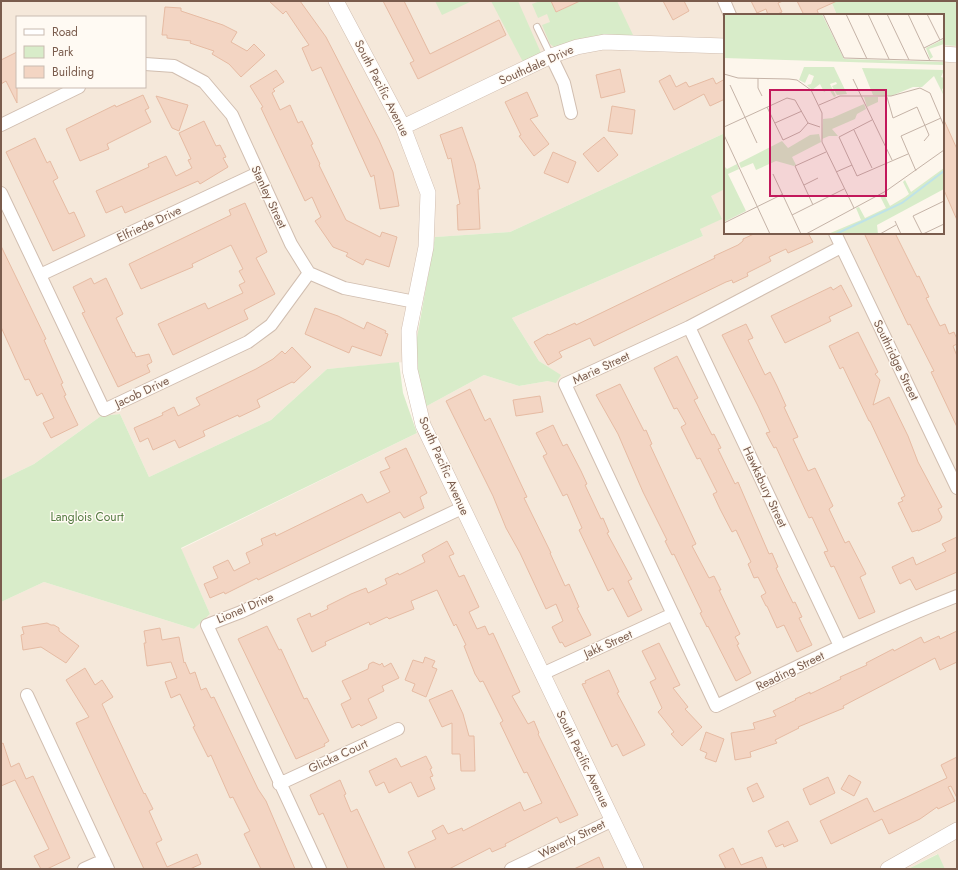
<svg xmlns="http://www.w3.org/2000/svg" width="958" height="870" viewBox="0 0 958 870" font-family="Jost,sans-serif">
  <style>
    .residential { fill: #f5e8da; fill-rule: evenodd }
    .green { fill: #d8ecc9 }
    .building { fill: #f3d5c3; stroke: #e6bba3 }
    .lines { fill: none; stroke-linecap: round; stroke-linejoin: round }
    .service-casing { stroke: #d1beb0; stroke-width: 8 }
    .minor-casing { stroke: #d1beb0; stroke-width: 14 }
    .tertiary-casing { stroke: #d1beb0; stroke-width: 16 }
    .service { stroke: #fff; stroke-width: 6 }
    .minor { stroke: #fff; stroke-width: 12 }
    .tertiary { stroke: #fff; stroke-width: 15 }
    .labels { text-anchor: middle; stroke-width: 3; stroke-linejoin: round; paint-order: stroke }
    .street-label { font-size: 12px; fill: #7a5c4d; stroke: #fffaf3 }
    .park-label { font-size: 12px; fill: #537a41; stroke: #fffaf3 }
    .inset-river { fill: none; stroke: #bfe3e8; stroke-width: 2 }
    .inset-road { fill: none; stroke: #c5b3a7; stroke-width: 1 }
    .view { fill: #c2185b; fill-opacity: 0.15; stroke: #c2185b; stroke-width: 2 }
    .inset-edge { fill: none; stroke: #7a5c4d; stroke-width: 2 }
  </style>
  <rect width="100%" height="100%" fill="#fdf6ec"/>
  <!-- residential -->
  <path class="residential" d="M1,1H831L837,15H725V133L510,232L435,237L419,320L416,361L327,369L271,420L149,477L120,414L101,416L34,464L1,480ZM17,17H145V87H17Z
    M943,45L957,46V869H945L937,854L908,869H1V602L44,582L194,629L210,614L181,549L417,433L425,407L484,375L519,386L548,381L560,375L539,361L512,318L703,236L700,230L711,195L725,189V233H943Z"/>
  <!-- green -->
  <path class="green" d="M435,1H472L442,15Z
    M491,1H518L541,53L523,62Z
    M540,1H551L557,12L573,4L572,1H617L633,35H609L554,47L550,44L542,25L550,22L547,14L538,18L532,4Z
    M831,1H957V46L943,45V15H837Z
    M725,133V189L711,196L722,219L700,229L703,236L512,318L539,361L561,375L556,383L548,381L519,386L484,375L425,407L418,379L416,343L435,237L510,232Z
    M399,362L403,393L417,433L181,548L210,614L194,629L44,582L1,602V480L34,464L101,416L120,414L149,477L271,420L327,369Z
    M938,854L945,869H908Z"/>
  <!-- building -->
  <path class="building" d="M269,1H300L326,37L379,140L393,172L399,206L380,209L374,175L371,177L321,67L312,71L302,48L309,45L286,11L283,14Z
    M383,1H404L430,54L499,20L506,35L418,79L410,63L414,61Z
    M551,1H580L556,12Z
    M663,1H684L689,11L673,20Z
    M751,1H783L778,3L782,12L775,15H768L766,9L757,13Z
    M797,1H837L817,10L819,15H804Z
    M165,7L181,8V11L223,25L237,32L231,42L247,51L254,44L265,55L241,77L229,64L212,54L214,51L190,43L191,41L167,38V35H162Z
    M17,52V103L6,81L1,84V60Z
    M620,69L625,92L601,98L596,75Z
    M276,70L284,82L273,89L275,91L272,93L280,110L290,105L298,123L302,121L313,144L311,145L320,164L319,165L346,220L380,237L382,232L397,237L389,267L366,259L363,265L346,256L348,253L333,247L315,221L321,217L312,197L305,201L261,108L263,107L250,86Z
    M670,75L676,87L686,82L689,87L713,78L716,84L725,79V99L710,106L704,94L674,110L659,81Z
    M527,92L538,116L530,119L549,144L534,156L519,136L521,135L505,102Z
    M143,95L149,108L145,110L151,122L107,144L109,149L80,161L66,129L115,105L116,107Z
    M156,96L188,105L179,131L172,128Z
    M612,106L635,110L632,134L608,131Z
    M943,118L957,149V220L943,188Z
    M204,121L216,146L220,145L226,157L223,158L228,167L200,184L198,181L125,213L122,206L106,213L96,191L149,167L148,164L166,156L176,176L192,168L188,160L191,159L179,133Z
    M462,127L475,164L480,189H478L480,229L458,230L457,205L460,204L451,158L448,159L440,135Z
    M604,137L618,155L598,172L583,154Z
    M35,138L47,163L50,161L58,178L53,181L69,214L74,212L85,236L53,251L6,152Z
    M553,152L576,162L568,183L544,173Z
    M245,203L267,252L256,258L275,294L244,310L248,319L173,355L158,324L205,303L208,309L243,293L239,285L245,282L239,271L243,269L231,245L192,264L193,267L141,289L129,264L231,215L229,210Z
    M756,233H808L813,242L788,253L786,249L769,257L771,261L747,273L748,276L733,283L732,280L726,282L594,346L590,338L559,352L562,357L548,365L534,342L548,334L549,335L575,323L576,325L597,315L715,258L714,256L738,245L743,241V239Z
    M864,233H895L917,277L919,276L929,297L926,298L940,326L945,324L949,334L954,332L957,339V344L953,346L957,356V427L931,372L934,371L910,324L908,325Z
    M1,246L46,339L44,340L63,383L61,384L66,395L64,396L78,425L51,438L43,423L54,418L42,393L37,396L29,379L25,380L1,327Z
    M91,278L94,284L106,278L123,314L116,318L133,353L134,352L136,357L149,354L152,362L147,365L150,372L118,387L82,313L85,312L73,287Z
    M841,285L852,306L829,317L831,321L785,343L771,316L831,287L833,290Z
    M315,308L338,316L364,329L367,322L386,331L385,333L388,334L381,356L352,346L349,353L305,334Z
    M746,324L753,338L748,340L765,375L770,372L777,386L786,406L784,407L798,437L793,439L808,471L815,468L833,506L829,509L845,543L849,541L866,574L860,577L875,612L859,619L834,566L831,567L824,552L828,551L812,517L809,518L776,447L774,448L766,433L770,432L758,406L722,335Z
    M858,332L878,372L875,374L880,380L873,405L889,397L908,436L918,462L942,507L938,509L942,517L940,521L918,531V530L912,532L898,503L903,501L901,498L905,496L870,421H869L843,367L840,369L829,346Z
    M292,347L311,367L294,383L292,382L257,400L260,407L239,417L238,415L203,431L205,436L179,448L175,440L153,450L148,438L140,442L134,428L163,415L162,413L174,407L178,416L200,405L196,398L256,369L273,359L282,351L285,354Z
    M677,356L698,398L694,400L712,435L714,434L721,448L718,449L735,484L738,482L769,554L772,553L778,567L776,568L793,603L795,602L802,617L799,618L812,645L797,652L784,625L777,628L767,606H766L761,596L766,593L758,577L754,578L748,564L751,562L736,530L732,532L720,509L713,494L717,492L700,458L697,459L681,427L686,424L677,408L674,409L654,368Z
    M620,384L644,431L646,430L652,444L650,445L696,544L692,546L709,578L714,576L721,590H719L740,634L735,637L739,644L737,645L751,673L736,681L708,626L707,627L700,613L702,612L674,554L672,555L665,541L667,540L643,492L618,434L596,395Z
    M470,389L485,421L490,418L527,497L524,498L551,553H550L565,586L569,584L579,607L577,608L591,635L565,647L562,642L560,643L552,627L563,621L556,604L546,609L520,553L506,528L493,496L446,401Z
    M540,396L543,412L516,416L513,400Z
    M553,425L563,446L567,444L581,471L587,484L585,485L601,519L603,518L609,532L607,533L632,579L628,581L642,610L628,617L613,588L608,591L579,530L582,528L567,494L563,496L543,456L547,454L536,433Z
    M406,448L427,493L420,497L424,508L404,518L400,512L258,580L257,578L225,594L224,592L210,598L204,584L218,578L213,567L228,560L234,571L250,563L246,553L263,545L261,539L275,533L276,536L362,494L367,503L390,492L380,472L390,468L385,458Z
    M957,537V572L916,590L910,579L900,584L892,567L913,557L916,565L946,551L942,544Z
    M447,541L454,554L449,556L459,577L464,575L479,607L469,612L477,629L485,626L489,635L493,633L520,692L512,696L528,724L534,721L539,733L538,734L578,815L560,823L557,817L505,844L506,846L492,852L490,848L449,869H416L408,852L436,839L432,831L443,825L448,834L462,828L463,831L520,802L524,811L542,803L527,772L524,773L511,746L500,723L503,721L483,681L480,682L475,674L464,646L466,645L456,624L454,626L437,590L411,601L414,609L389,619L387,617L370,625L369,622L325,642L326,645L312,652L297,619L310,613L311,617L328,609L327,606L351,594L366,588L368,593L387,584L385,579L398,573L399,575L425,562L422,555Z
    M47,623L51,625H54L59,628V631L79,646L66,663L41,647L23,650L21,635L24,634L22,627Z
    M267,626L279,650L281,649L304,699L307,698L329,741L324,744L325,746L296,759L238,639Z
    M160,628L162,640L179,637L184,663L185,662L190,674L195,672L201,690L206,688L211,698L214,697L258,789L266,801L295,869H261L244,834L250,831L233,797L230,798L211,755L208,757L193,727L195,726L180,694L171,698L165,682L177,678L171,662L147,666L144,643H146L144,631Z
    M957,631V662L940,670L935,658L843,706L844,708L798,727L799,728L775,740L777,743L750,752L751,757L735,760L731,733L755,729L753,723L776,716L773,711L796,700L795,699L810,692V694L841,679L840,677L867,665L866,663L893,649L894,651L921,637L924,643L939,636L940,639Z
    M659,643L680,685L673,688L688,707L685,709L702,727L682,746L671,734L674,732L658,712L662,708L650,682L656,679L642,651Z
    M425,657L435,661L432,667L437,669L426,697L412,691L415,684L405,680L413,660L423,663Z
    M373,662L380,665L382,663L384,667L391,663L399,678L382,686L384,691L368,699L377,718L361,726L359,724L352,728L341,704L351,699L342,681L368,669L369,664Z
    M85,668L95,685L102,680L113,697L102,704L144,794L145,793L153,809L149,811L162,840L156,843L167,867L197,854L201,864L190,869H144L76,723L89,717L66,680Z
    M609,670L619,692L617,693L645,745L623,756L617,744L612,747L582,684L586,683L585,681Z
    M452,690L463,714L469,736H474L475,771H461L460,754H452V723L442,727L429,700Z
    M706,732L724,739L716,762L705,758L707,753L700,750Z
    M3,743L11,767L19,763L26,779L33,776L70,858L47,869H41L34,856L49,849L15,780L1,786V744Z
    M426,756L432,768L430,769L433,776L430,777L435,789L418,797L411,782L389,793L384,782L376,786L369,771L396,758L401,767Z
    M957,757V798L951,786L948,787L955,801L938,809L937,807L920,819L889,834L882,819L831,844L820,821L867,798L874,812L909,796L947,778L941,765Z
    M849,775L861,782L854,796L841,789Z
    M828,777L835,793L810,805L803,789Z
    M340,780L346,794L344,795L351,812L357,809L385,869H348L323,813L319,815L310,795Z
    M757,783L764,797L753,802L747,788Z
    M788,821L798,841L784,847L783,844L776,847L768,831Z
    M733,848L741,865L762,857L767,869H726L719,855Z
    M599,857L604,869H574Z"/>
  <g class="lines">
    <defs>
      <path id="service" d="M537,27L551,56"/>
      <path id="minor" d="M724,1L730,15
        M551,56L564,83L571,113
        M145,64L174,66L204,82L232,115L291,244L309,273L344,288L415,302
        M1,125L79,87
        M1,193L104,410L248,342L271,325L309,273
        M835,233L957,488
        M841,247L689,327L565,384L716,706C795,668 874,628 957,596
        M40,275L258,173
        M689,327L840,646
        M542,674L673,614
        M27,695L108,869
        M279,784L398,729
        M84,869L104,860
        M320,869L207,625L241,612L462,508
        M511,869L613,820"/>
      <path id="tertiary" d="M336,1L403,127L428,193L426,247L409,331L410,370L423,425L636,869
        M943,54L957,55
        M403,127L551,56L577,47L604,42L725,46
        M888,869L957,830"/>
    </defs>
    <!-- service casing -->
    <use href="#service" class="service-casing"/>
    <!-- minor casing -->
    <use href="#minor" class="minor-casing"/>
    <!-- tertiary casing -->
    <use href="#tertiary" class="tertiary-casing"/>
    <!-- service -->
    <use href="#service" class="service"/>
    <!-- minor -->
    <use href="#minor" class="minor"/>
    <!-- tertiary -->
    <use href="#tertiary" class="tertiary"/>
  </g>
  <g class="labels">
    <!-- street labels -->
    <g class="street-label">
      <text transform="translate(536 65) rotate(-24)" y="4">Southdale Drive</text>
      <text transform="translate(382 88) rotate(63)" y="4">South Pacific Avenue</text>
      <text transform="translate(269 197) rotate(65)" y="4">Stanley Street</text>
      <text transform="translate(149 224) rotate(-25)" y="4">Elfriede Drive</text>
      <text transform="translate(896 360) rotate(64)" y="4">Southridge Street</text>
      <text transform="translate(601 368) rotate(-25)" y="4">Marie Street</text>
      <text transform="translate(142 392) rotate(-25)" y="4">Jacob Drive</text>
      <text transform="translate(444 466) rotate(66)" y="4">South Pacific Avenue</text>
      <text transform="translate(765 487) rotate(65)" y="4">Hawksbury Street</text>
      <text transform="translate(245 608) rotate(-23)" y="4">Lionel Drive</text>
      <text transform="translate(608 644) rotate(-24)" y="4">Jakk Street</text>
      <text transform="translate(790 671) rotate(-26)" y="4">Reading Street</text>
      <text transform="translate(338 756) rotate(-25)" y="4">Glicka Court</text>
      <text transform="translate(583 759) rotate(64)" y="4">South Pacific Avenue</text>
      <text transform="translate(572 839) rotate(-26)" y="4">Waverly Street</text>
    </g>
    <!-- park labels -->
    <g class="park-label">
      <text x="87" y="521">Langlois Court</text>
    </g>
  </g>
  <!-- overview -->
  <g transform="translate(724 14)">
    <rect width="220" height="220" fill="#fdf6ec"/>
    <path d="M0,0H98L120,45L220,48V51L0,44ZM220,25V30L205,35L209,43L206,45L202,34ZM80,53H110L123,80L113,81L108,72L113,70L112,68L106,70L112,82L110,83L105,75L100,78L96,70L88,76L83,71L87,70L90,62L85,60L81,69L75,66ZM138,54L220,56L217,63L220,64V74L218,75L220,82L210,62L198,73H189L167,82L149,81ZM140,83H154V88L143,93ZM140,90L142,95L133,100L131,105L108,115L114,122H105L98,125L99,105L108,104ZM95,120L97,128L68,143L72,151L70,152L52,147L32,156L29,149L17,154L15,149L58,127L64,134L86,121ZM13,150L15,155L4,160L22,197L0,208V152L3,155ZM220,154V175L153,211L154,220H104L137,206L132,194L135,193L141,204L162,194L156,182L160,180L166,192L181,183L185,180L179,168L181,166L187,178Z" fill="#d8ecc9"/>
    <path class="inset-river" d="M112,220L178,189L220,157"/>
    <path class="inset-road" d="M99,0L120,44L220,47M122,0L143,45M144,0L165,45M163,0L185,46M184,0L206,47M203,0L216,26M200,34L220,24M0,60L14,64L65,65L73,66L87,76L98,99V128L130,194M34,64V74L38,82M129,65L168,146M6,71L33,129M163,83L169,104L193,93L205,121L200,127M95,91L116,82H167L196,74L206,79L220,112M43,93L59,126L76,118L84,109M148,106L115,123L133,162L184,140M51,109L78,97M0,113L63,84L71,86L84,109L96,113M130,116L148,154M0,121L46,220M192,157L177,122L217,104M112,158L128,151M49,160L77,220M80,171L94,164M89,191L71,152L102,138M68,201L120,175M171,207L177,220M0,209L59,180M82,220L162,177L220,136M156,220L172,211M198,220L189,202L220,187M199,220L220,210"/>
    <path class="view" d="M46,76H162V182H46Z"/>
    <rect width="220" height="220" class="inset-edge"/>
  </g>
  <!-- border -->
  <rect width="958" height="870" fill="none" stroke="#7a5c4d" stroke-width="4"/>
  <!-- legend -->
  <rect x="16" y="16" width="130" height="72" fill="#fffaf3" stroke="#cabbb1"/>
  <rect x="24" y="29" width="20" height="6" fill="#ffffff" stroke="#cabbb1"/>
  <text x="52" y="36" font-size="12" fill="#7a5c4d">Road</text>
  <rect x="24" y="46" width="20" height="12" fill="#d8ecc9" stroke="#cabbb1"/>
  <text x="52" y="56" font-size="12" fill="#7a5c4d">Park</text>
  <rect x="24" y="66" width="20" height="12" fill="#f3d5c3" stroke="#cabbb1"/>
  <text x="52" y="76" font-size="12" fill="#7a5c4d">Building</text>
</svg>
